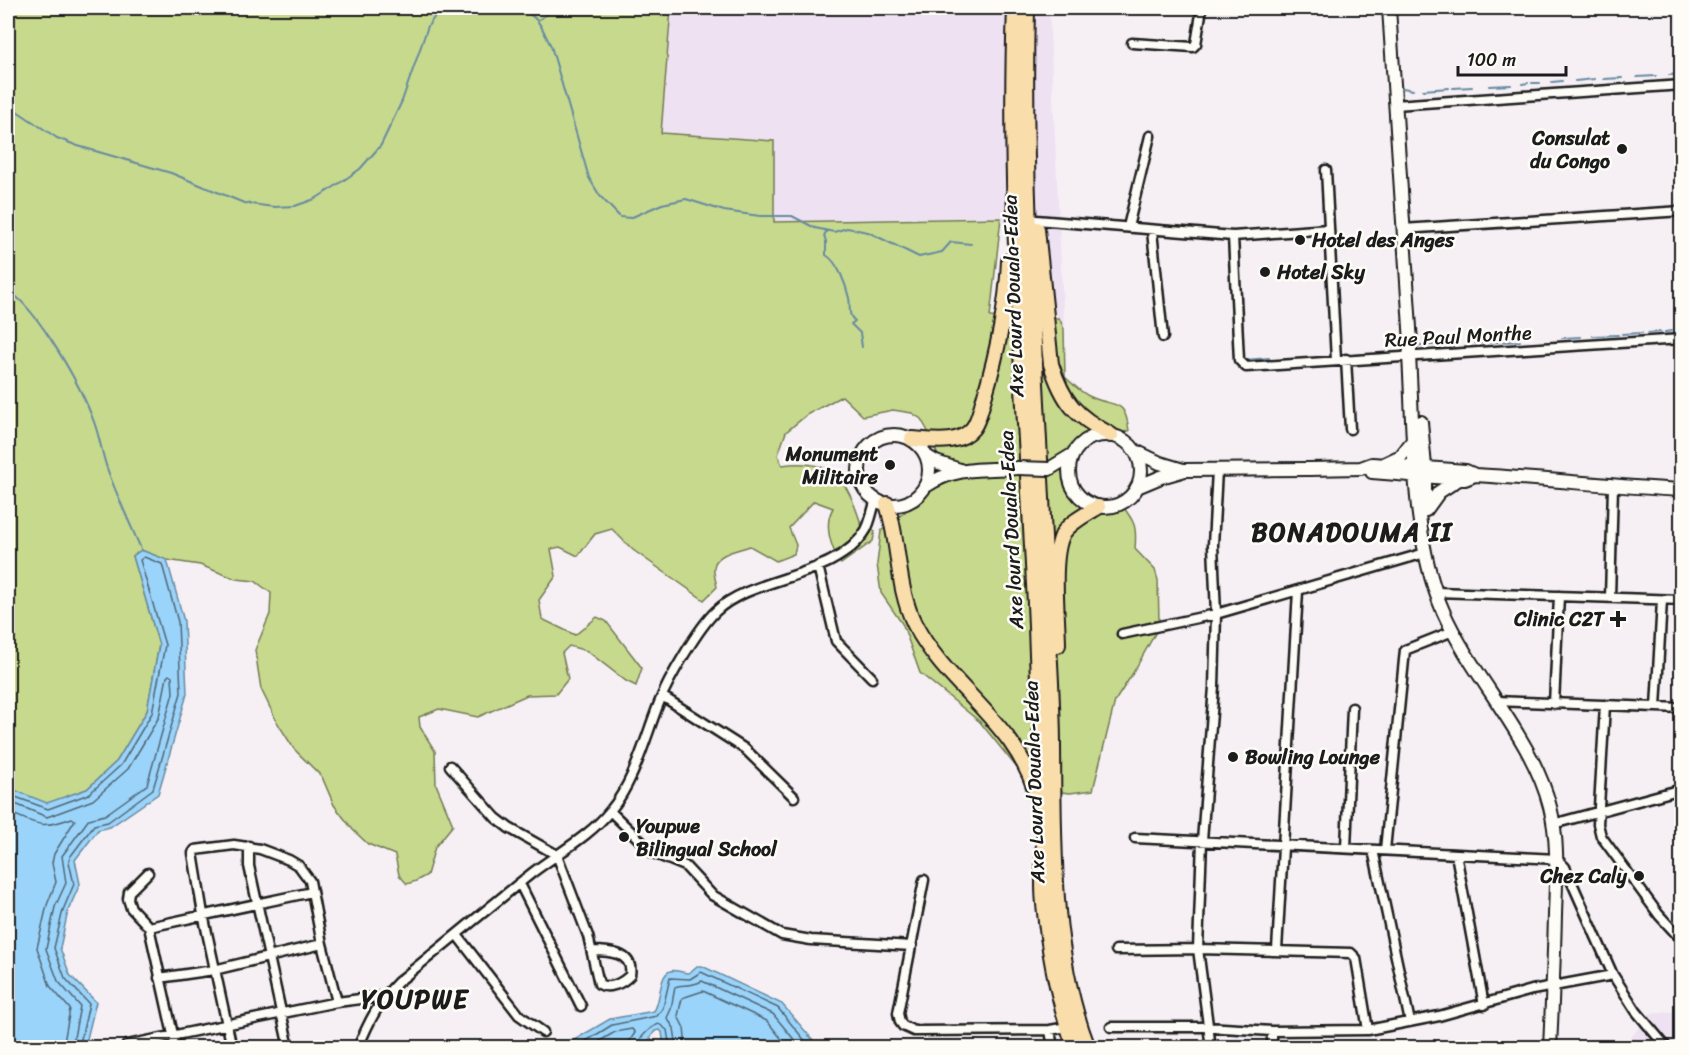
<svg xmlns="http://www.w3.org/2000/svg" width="1689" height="1055" viewBox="0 0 1689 1055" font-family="Sriracha,sans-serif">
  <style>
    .built { fill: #eee1f2 }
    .green { fill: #c7d98d; stroke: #727a54; stroke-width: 1.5 }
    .water { fill: #9bd4fa; stroke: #688aa1; stroke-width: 1.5 }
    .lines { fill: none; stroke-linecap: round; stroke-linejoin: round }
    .shore { stroke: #4f6675; stroke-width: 1.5 }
    .stream { stroke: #688aa1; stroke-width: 2 }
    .minor-casing { stroke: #1c1c1c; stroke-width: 13 }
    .secondary-casing { stroke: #1c1c1c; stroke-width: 16 }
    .trunk-casing { stroke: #1c1c1c; stroke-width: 18 }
    .minor { stroke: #fdfcf7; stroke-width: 8 }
    .secondary { stroke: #fdfcf7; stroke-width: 12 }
    .trunk { stroke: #f9ddab; stroke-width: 14 }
    .secondary-bridge-casing { stroke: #1c1c1c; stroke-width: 16; stroke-linecap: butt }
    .secondary-bridge { stroke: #fdfcf7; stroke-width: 12 }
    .poi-dot { fill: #1c1c1c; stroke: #fdfcf7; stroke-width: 2 }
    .labels { text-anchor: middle; stroke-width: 5; stroke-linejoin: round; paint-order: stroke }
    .poi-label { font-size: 20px; font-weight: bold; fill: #1c1c1c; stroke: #fdfcf7; text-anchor: end }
    .street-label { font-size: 20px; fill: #1c1c1c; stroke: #fdfcf7 }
    .district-label { font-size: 26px; font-weight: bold; letter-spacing: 1.5px; fill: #1c1c1c; stroke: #fdfcf7 }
  </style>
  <rect width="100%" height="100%" fill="#f6f0f5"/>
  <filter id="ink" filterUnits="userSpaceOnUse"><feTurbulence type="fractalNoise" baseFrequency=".0167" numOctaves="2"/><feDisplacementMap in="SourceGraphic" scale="12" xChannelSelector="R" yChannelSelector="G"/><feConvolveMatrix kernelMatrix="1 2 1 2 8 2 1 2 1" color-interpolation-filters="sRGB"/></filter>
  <g filter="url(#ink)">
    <!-- built -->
    <path class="built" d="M671,8H1049L1064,329L1001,218L774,222L661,133Z
      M1681,1011V1047L1623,1048L1649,1014Z"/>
    <!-- green -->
    <path class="green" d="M8,8H671L661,133L774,141V222L1001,218L990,317L1059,318L1064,329L1065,377C1073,384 1081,393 1091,397C1115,408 1125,397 1129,431C1116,434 1099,433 1088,439C1047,461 1077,521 1121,504C1135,522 1137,526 1135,549L1155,570L1158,580L1159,621L1157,630L1133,673L1115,701L1093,790L1070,793L1034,789L980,722L920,673L903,625L881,593L877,564L881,531L916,503L928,489L933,481L939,462L934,442L921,419L912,413L893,410L863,416L842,396L808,414L786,432L778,455L782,465C834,458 847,480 861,524L875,531L873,541L841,564C831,548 823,525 833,508L814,501L789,528L796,545L794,554L776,561L750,546C739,550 716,553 714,567C713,573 716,581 717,587L704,600L633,550L612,529L595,534L578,556L560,547L551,549L556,576L539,600L542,619L575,635L597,617L606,621L642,668L636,686L626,681L587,651L569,646L562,653L568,679L556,694L527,695L478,717L439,709L419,717L420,727L435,751L436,784L453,825L435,847L427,875L416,881L407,884L399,875L395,855L368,844L353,830L334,805L322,777L294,749L277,722L261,689L255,650L270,614L271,593L255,581L236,579L200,565L167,560L141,550L133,556L159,645L147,711L117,761L87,789L47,804L16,791L8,769Z"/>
    <!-- water -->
    <path class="water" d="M141,550L167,560L184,621L187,694L158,794L110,827L98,830L75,860L80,884L68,911L60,948L70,975L96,1002L85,1047H8V769L16,791L47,803L87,789L117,761L147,711L159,645L133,556Z
      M697,966H702L782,1004L819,1047H664L662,1032L659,1030L655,1031L649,1040L639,1047H568L574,1040L610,1019L654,1011C661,1001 659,975 670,971C675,969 683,973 689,973Z"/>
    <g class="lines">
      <!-- shore -->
      <path class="shore" d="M8,786L13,796L48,809L89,794L121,765L152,713L165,645L140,560L144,557L162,564L178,622L181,693L153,789L108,822L94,825L70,857L69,862L74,884L63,910L54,948L65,978L89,1004L79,1048
        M8,801L47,817L93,800L128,769L159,717L167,677L169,675L172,677L173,693L147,785L105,815L89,819L62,856L66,883L55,907L46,949L58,981L80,1006L72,1048
        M8,812C38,824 39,830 72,818L75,820L54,854L52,863L56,882L47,905L37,948L50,986L70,1009L63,1048
        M575,1048L612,1025L657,1016L663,1008L670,978L690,979L701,972L778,1008L811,1048
        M588,1048L615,1032L632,1029L635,1033L630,1040L629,1048
        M636,1048C637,1040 651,1026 659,1024L667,1030L670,1048
        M677,1048L674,1028L667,1018L671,1009L675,987C682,983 689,988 702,981L773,1014L801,1048
        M686,1048L684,1028L678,1016L682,998L703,991L767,1021L789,1048"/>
      <!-- stream -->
      <path class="stream" d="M519,8C541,19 540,25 551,46L589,178L600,196L620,217L630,218L662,204L686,199L724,211L760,216H792L815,228L834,232L847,228L868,232L919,257L942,252L951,242L971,244
        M538,20L557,8
        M1669,75L1682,74
        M1637,77L1656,76
        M1604,79L1622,78
        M1575,81L1595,79
        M1552,82L1562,81
        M1532,83H1540
        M1522,84L1528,83
        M1489,86L1511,85
        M1403,88L1413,90
        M1453,88L1472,87
        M1423,90L1449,88
        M1672,91L1682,90
        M1614,94H1625
        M1548,98L1566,97
        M8,105L57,138L78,146L171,173L244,203L274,207L295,206L315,199L334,187L360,169L381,145L402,101L428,26L441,8
        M1677,199L1682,198
        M826,232L824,236L826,241V255C838,262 846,285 849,298C851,307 847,315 855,321L851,324L860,333L862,347
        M8,290C39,311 81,386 94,422C100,438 102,455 108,471C118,498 130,524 142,551
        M1676,331H1682
        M1665,332L1672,331
        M1648,333L1661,332
        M1622,334L1642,333
        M1593,336L1618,335
        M1562,338L1581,337
        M1475,343L1520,341
        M1419,345H1446
        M1245,360L1269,358
        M1666,798L1676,795
        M1602,815L1632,807
        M1580,821L1594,818"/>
      <defs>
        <path id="minor" d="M1132,43L1193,47L1196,44L1202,8
          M1395,105L1682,85
          M1326,170L1336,360
          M1036,220L1233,236L1239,360L1246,367L1682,339
          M1128,227L1150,136
          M1403,229L1682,211
          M1152,231L1163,337
          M1233,236L1329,229
          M1346,359L1350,429
          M818,566L836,641L872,678
          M1436,592L1682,600
          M1610,598L1613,486
          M1122,634L1216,614L1425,553
          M662,696L745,749L794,797
          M1496,701L1682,708
          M1554,704L1559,596
          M1605,705L1598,824L1601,836L1659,915L1682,940
          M1656,707L1662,600
          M450,766L496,818L509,828L557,855L588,936L599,984C609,990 623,983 630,975C634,952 608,951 592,951
          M610,811L653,853L685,866L712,895L782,935L811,940L912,946
          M1553,824L1682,789
          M1135,838L1557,859L1565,867L1613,975L1636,1011L1667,1048
          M249,846V866L289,1048
          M1346,848L1352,708
          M1373,850L1410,1022
          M1385,850L1405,650L1453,631
          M1456,854L1484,1005
          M148,873L129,892L128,899L131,908L149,927L176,1048
          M924,880L898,1013L900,1022L903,1026L914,1031L1050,1030L1067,1027
          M520,884L581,1006
          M149,927L312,892
          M457,935L519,1015L543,1032
          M1116,950L1198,949L1351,953L1356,958L1368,1030
          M1277,950L1298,591
          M159,978L214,970L322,944
          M1111,1027H1207L1272,1031L1368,1030L1439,1016L1532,990L1613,975
          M1050,1030L1053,1048
          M1272,1031V1048
          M127,1045L337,1002L384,996
          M232,1048L203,914L193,853L195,850L234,845L260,849L289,860L299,866L310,881L322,944L337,1002
          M358,1048C368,1023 379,1001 398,982C443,946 487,909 532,873C558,853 590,836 610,811C635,781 645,738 659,703C668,680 698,628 716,611C754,575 837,579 866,530C871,521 872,510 876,500
          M1211,1048L1198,949L1202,841L1214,687L1216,614L1213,545L1217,470"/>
        <path id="secondary" d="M1389,8L1411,343L1409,356C1414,436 1411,538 1443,611C1472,677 1533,738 1550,807C1559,842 1556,879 1555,915C1554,960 1552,1004 1550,1048
          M1421,422L1425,467V503
          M859 470a35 35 0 1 1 70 0a35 35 0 1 1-70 0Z
          M1069 471a36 36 0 1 1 72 0a36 36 0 1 1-72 0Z
          M1135,451L1160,463L1183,470
          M928,457L936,462L960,470
          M1384,464L1401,456L1414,439
          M1049,469L1072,455
          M1372,472L1460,479H1465L1475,475
          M926,486C955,466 984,470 1018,468
          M1137,487L1161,477L1185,470L1309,469L1361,468L1372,464L1466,471L1475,475C1544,479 1612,486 1682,490
          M1426,510L1439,492L1459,479"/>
        <path id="trunk" d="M1015,8C1007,214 1027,420 1036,626C1038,691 1042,756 1044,820C1045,848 1041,877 1044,904C1049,953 1058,1001 1075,1048
          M1027,8C1022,214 1040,420 1048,626C1050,666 1053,707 1053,747C1054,847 1051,953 1088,1048
          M1037,229L1051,364C1063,402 1075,416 1111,435
          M912,439C931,440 959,446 973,428C979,420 981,407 984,398C997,354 1007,307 1009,261
          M887,504C900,544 896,587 915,625C949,690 1019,723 1038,800
          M1058,645C1058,618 1050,554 1064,532C1072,521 1087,514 1098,507"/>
      </defs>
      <!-- minor casing -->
      <use href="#minor" class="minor-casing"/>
      <!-- secondary casing -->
      <use href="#secondary" class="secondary-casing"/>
      <!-- trunk casing -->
      <use href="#trunk" class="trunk-casing"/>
      <!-- minor -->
      <use href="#minor" class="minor"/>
      <!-- secondary -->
      <use href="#secondary" class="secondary"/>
      <!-- trunk -->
      <use href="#trunk" class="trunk"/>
      <defs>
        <path id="secondary-bridge" d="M1018,468L1049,469"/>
      </defs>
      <!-- secondary-bridge casing -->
      <use href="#secondary-bridge" class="secondary-bridge-casing"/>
      <!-- secondary-bridge -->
      <use href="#secondary-bridge" class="secondary-bridge"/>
    </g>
  </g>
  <!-- markers -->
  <g class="poi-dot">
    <circle cx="1622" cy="149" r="6"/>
    <circle cx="1300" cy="240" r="6"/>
    <circle cx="1265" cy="272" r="6"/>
    <circle cx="890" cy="465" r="6"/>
    <path d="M1615 610h6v6h6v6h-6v6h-6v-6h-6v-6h6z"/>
    <circle cx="1233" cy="757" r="6"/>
    <circle cx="624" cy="837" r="6"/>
    <circle cx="1639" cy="876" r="6"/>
  </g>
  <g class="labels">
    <!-- poi labels -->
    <g class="poi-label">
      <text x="1610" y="145">Consulat<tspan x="1610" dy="23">du Congo</tspan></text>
      <text x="1312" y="247" text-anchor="start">Hotel des Anges</text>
      <text x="1277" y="279" text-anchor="start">Hotel Sky</text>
      <text x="878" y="461">Monument<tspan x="878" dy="23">Militaire</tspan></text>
      <text x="1604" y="626">Clinic C2T</text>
      <text x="1245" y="764" text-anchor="start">Bowling Lounge</text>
      <text x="636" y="833" text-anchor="start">Youpwe<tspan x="636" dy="23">Bilingual School</tspan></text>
      <text x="1627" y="883">Chez Caly</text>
    </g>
    <!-- street labels -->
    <g class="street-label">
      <text transform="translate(1013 296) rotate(-92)" y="7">Axe Lourd Douala-Edea</text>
      <text transform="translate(1458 336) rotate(-3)" y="7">Rue Paul Monthe</text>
      <text transform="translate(1011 530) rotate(-93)" y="7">Axe lourd Douala-Edea</text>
      <text transform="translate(1034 782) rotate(-92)" y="7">Axe Lourd Douala-Edea</text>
    </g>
    <!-- district labels -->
    <g class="district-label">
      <text x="1352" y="541">BONADOUMA II</text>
      <text x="415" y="1008">YOUPWE</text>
    </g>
  </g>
  <!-- margin -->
  <rect width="1689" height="1055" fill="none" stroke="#fdfcf7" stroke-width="30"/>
  <rect x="15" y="15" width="1659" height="1025" fill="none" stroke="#1c1c1c" stroke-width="2" filter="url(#ink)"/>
  <!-- scale -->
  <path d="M1458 66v9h108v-9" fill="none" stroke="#1c1c1c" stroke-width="3"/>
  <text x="1467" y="66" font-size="18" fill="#1c1c1c" stroke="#fdfcf7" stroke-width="4.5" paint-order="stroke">100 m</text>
</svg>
